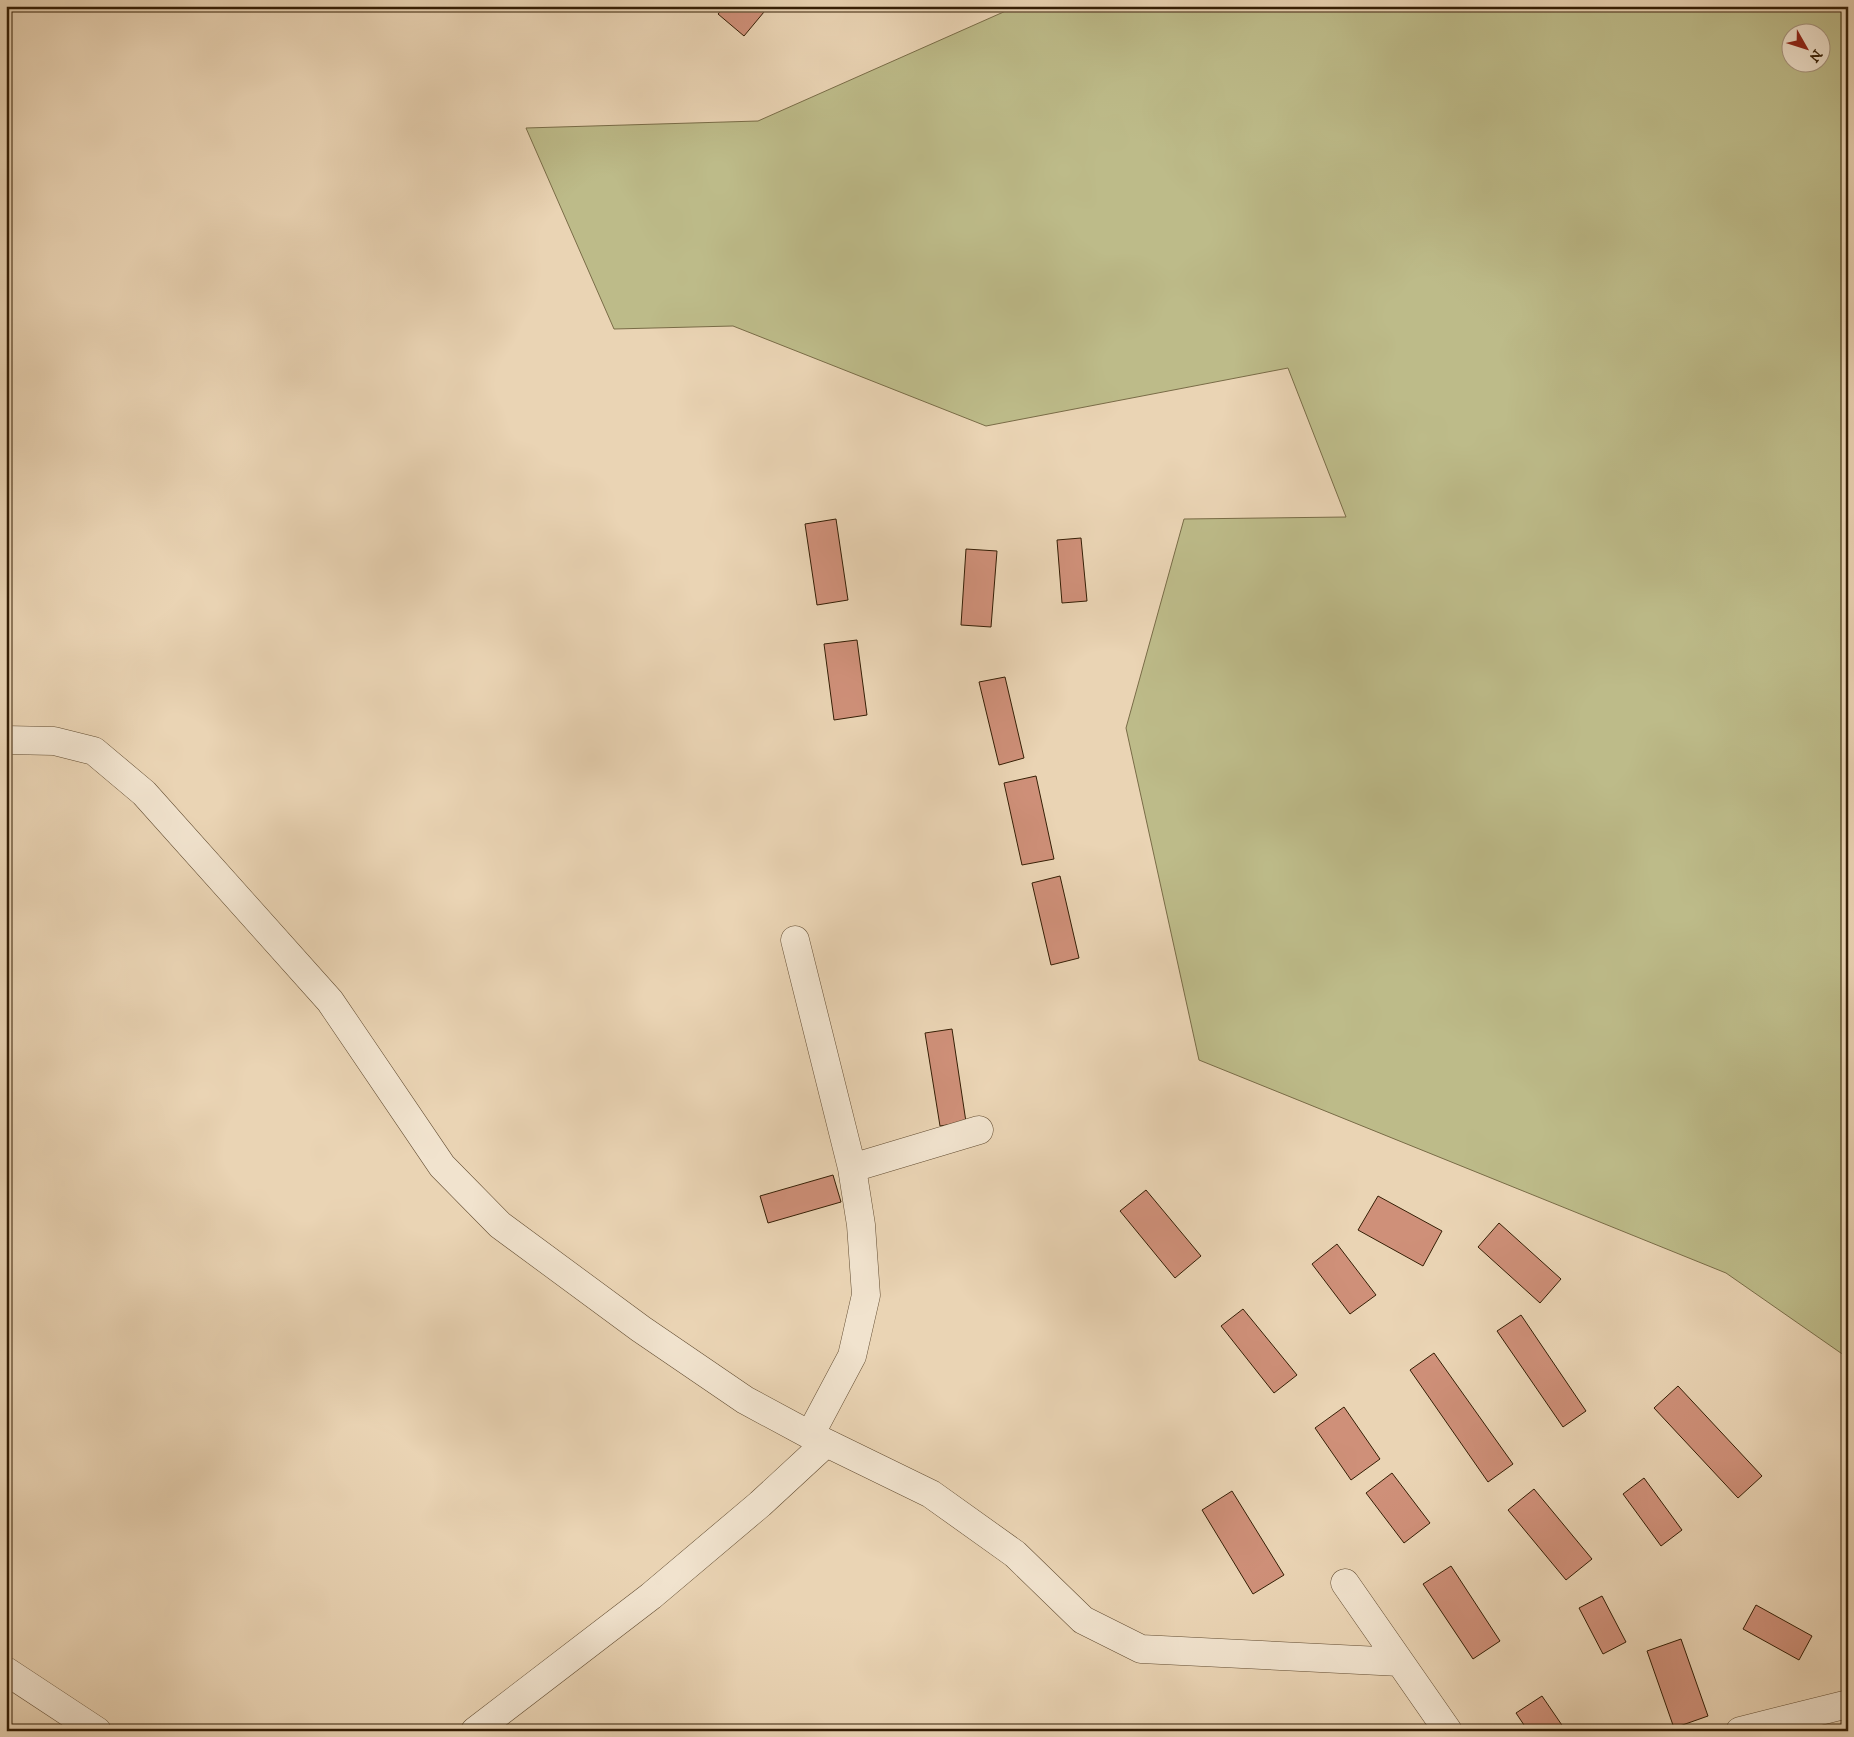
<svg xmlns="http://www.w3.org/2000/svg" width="1854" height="1737" viewBox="0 0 1854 1737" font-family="'IM FELL DW Pica',serif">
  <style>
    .green { fill: #bdbb89; stroke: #796c47; fill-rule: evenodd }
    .building { fill: #cf9079; stroke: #351e05 }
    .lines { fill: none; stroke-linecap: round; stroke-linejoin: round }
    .minor-casing { stroke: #624c31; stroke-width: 29 }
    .minor { stroke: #f1e3ce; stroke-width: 28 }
  </style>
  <rect width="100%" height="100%" fill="#ead4b4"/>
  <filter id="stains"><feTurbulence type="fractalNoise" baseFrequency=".004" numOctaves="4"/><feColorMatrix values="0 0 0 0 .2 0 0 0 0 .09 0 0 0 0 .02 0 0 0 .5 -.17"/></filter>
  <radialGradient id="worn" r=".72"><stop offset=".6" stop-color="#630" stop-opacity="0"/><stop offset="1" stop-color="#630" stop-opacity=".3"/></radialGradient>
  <!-- green -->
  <path class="green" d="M1017,6H1848V1358L1726,1273L1199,1060L1126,728L1184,519L1346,517L1288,368L986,426L733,326L614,329L526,128L758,121ZM1792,32H1822V62H1792Z"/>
  <!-- building -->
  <path class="building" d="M725,6H769L744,36L718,14Z
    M836,519L848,600L817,605L805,524Z
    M1081,538L1087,601L1062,603L1057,540Z
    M966,549L997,551L991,627L961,625Z
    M857,640L867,715L834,720L824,644Z
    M1005,677L1024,758L999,765L979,682Z
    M1036,776L1054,859L1022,865L1004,783Z
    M1060,876L1079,958L1051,965L1032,883Z
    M952,1029L966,1122L940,1126L925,1033Z
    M833,1175L841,1202L768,1223L760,1196Z
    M1146,1190L1201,1256L1175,1278L1120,1211Z
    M1378,1196L1442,1231L1423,1266L1358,1230Z
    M1499,1223L1561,1279L1540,1303L1478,1247Z
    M1337,1244L1376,1295L1350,1314L1312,1264Z
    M1243,1309L1297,1375L1274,1393L1221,1326Z
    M1521,1315L1586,1411L1563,1427L1497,1331Z
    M1434,1353L1513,1464L1488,1482L1410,1370Z
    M1678,1386L1762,1476L1738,1498L1654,1408Z
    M1344,1407L1380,1459L1351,1480L1315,1428Z
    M1392,1473L1430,1523L1404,1543L1366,1493Z
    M1644,1478L1682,1530L1661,1546L1623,1494Z
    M1534,1489L1592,1559L1566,1580L1508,1510Z
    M1232,1491L1284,1575L1253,1594L1202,1510Z
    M1451,1566L1500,1641L1473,1659L1423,1584Z
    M1602,1596L1626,1642L1603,1654L1579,1608Z
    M1756,1605L1812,1636L1799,1660L1743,1629Z
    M1681,1639L1708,1716L1674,1728L1647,1651Z
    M1542,1696L1566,1731H1528L1516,1713Z"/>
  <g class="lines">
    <defs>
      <path id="minor" d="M6,740L54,741L94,751L144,793L330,1001L442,1166L500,1225L641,1329L745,1400L810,1435L931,1494L1015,1554L1083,1620L1141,1649L1400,1662L1448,1731
        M795,940L852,1168
        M810,1435L852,1356L866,1295L861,1225L852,1168L979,1130
        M1345,1583L1400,1662
        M6,1671L97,1731
        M475,1731L651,1596L760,1504L826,1443
        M1740,1731L1848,1704"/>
    </defs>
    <!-- minor casing -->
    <use href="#minor" class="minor-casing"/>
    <!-- minor -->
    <use href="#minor" class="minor"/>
  </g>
  <!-- margin -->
  <rect width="1854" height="1737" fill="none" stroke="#ead4b4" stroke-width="25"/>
  <rect x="8" y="8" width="1839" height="1722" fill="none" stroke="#351e05" stroke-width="2.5"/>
  <rect x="12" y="12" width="1829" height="1712" fill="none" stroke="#351e05"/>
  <!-- north arrow -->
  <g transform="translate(1806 48) rotate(129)"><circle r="24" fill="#f1e3ce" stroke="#a6947e"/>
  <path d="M0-4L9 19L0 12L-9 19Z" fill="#8f2418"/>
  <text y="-8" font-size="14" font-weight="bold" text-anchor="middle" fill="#351e05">N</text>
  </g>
  <rect width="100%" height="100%" filter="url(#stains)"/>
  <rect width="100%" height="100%" fill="url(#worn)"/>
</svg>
